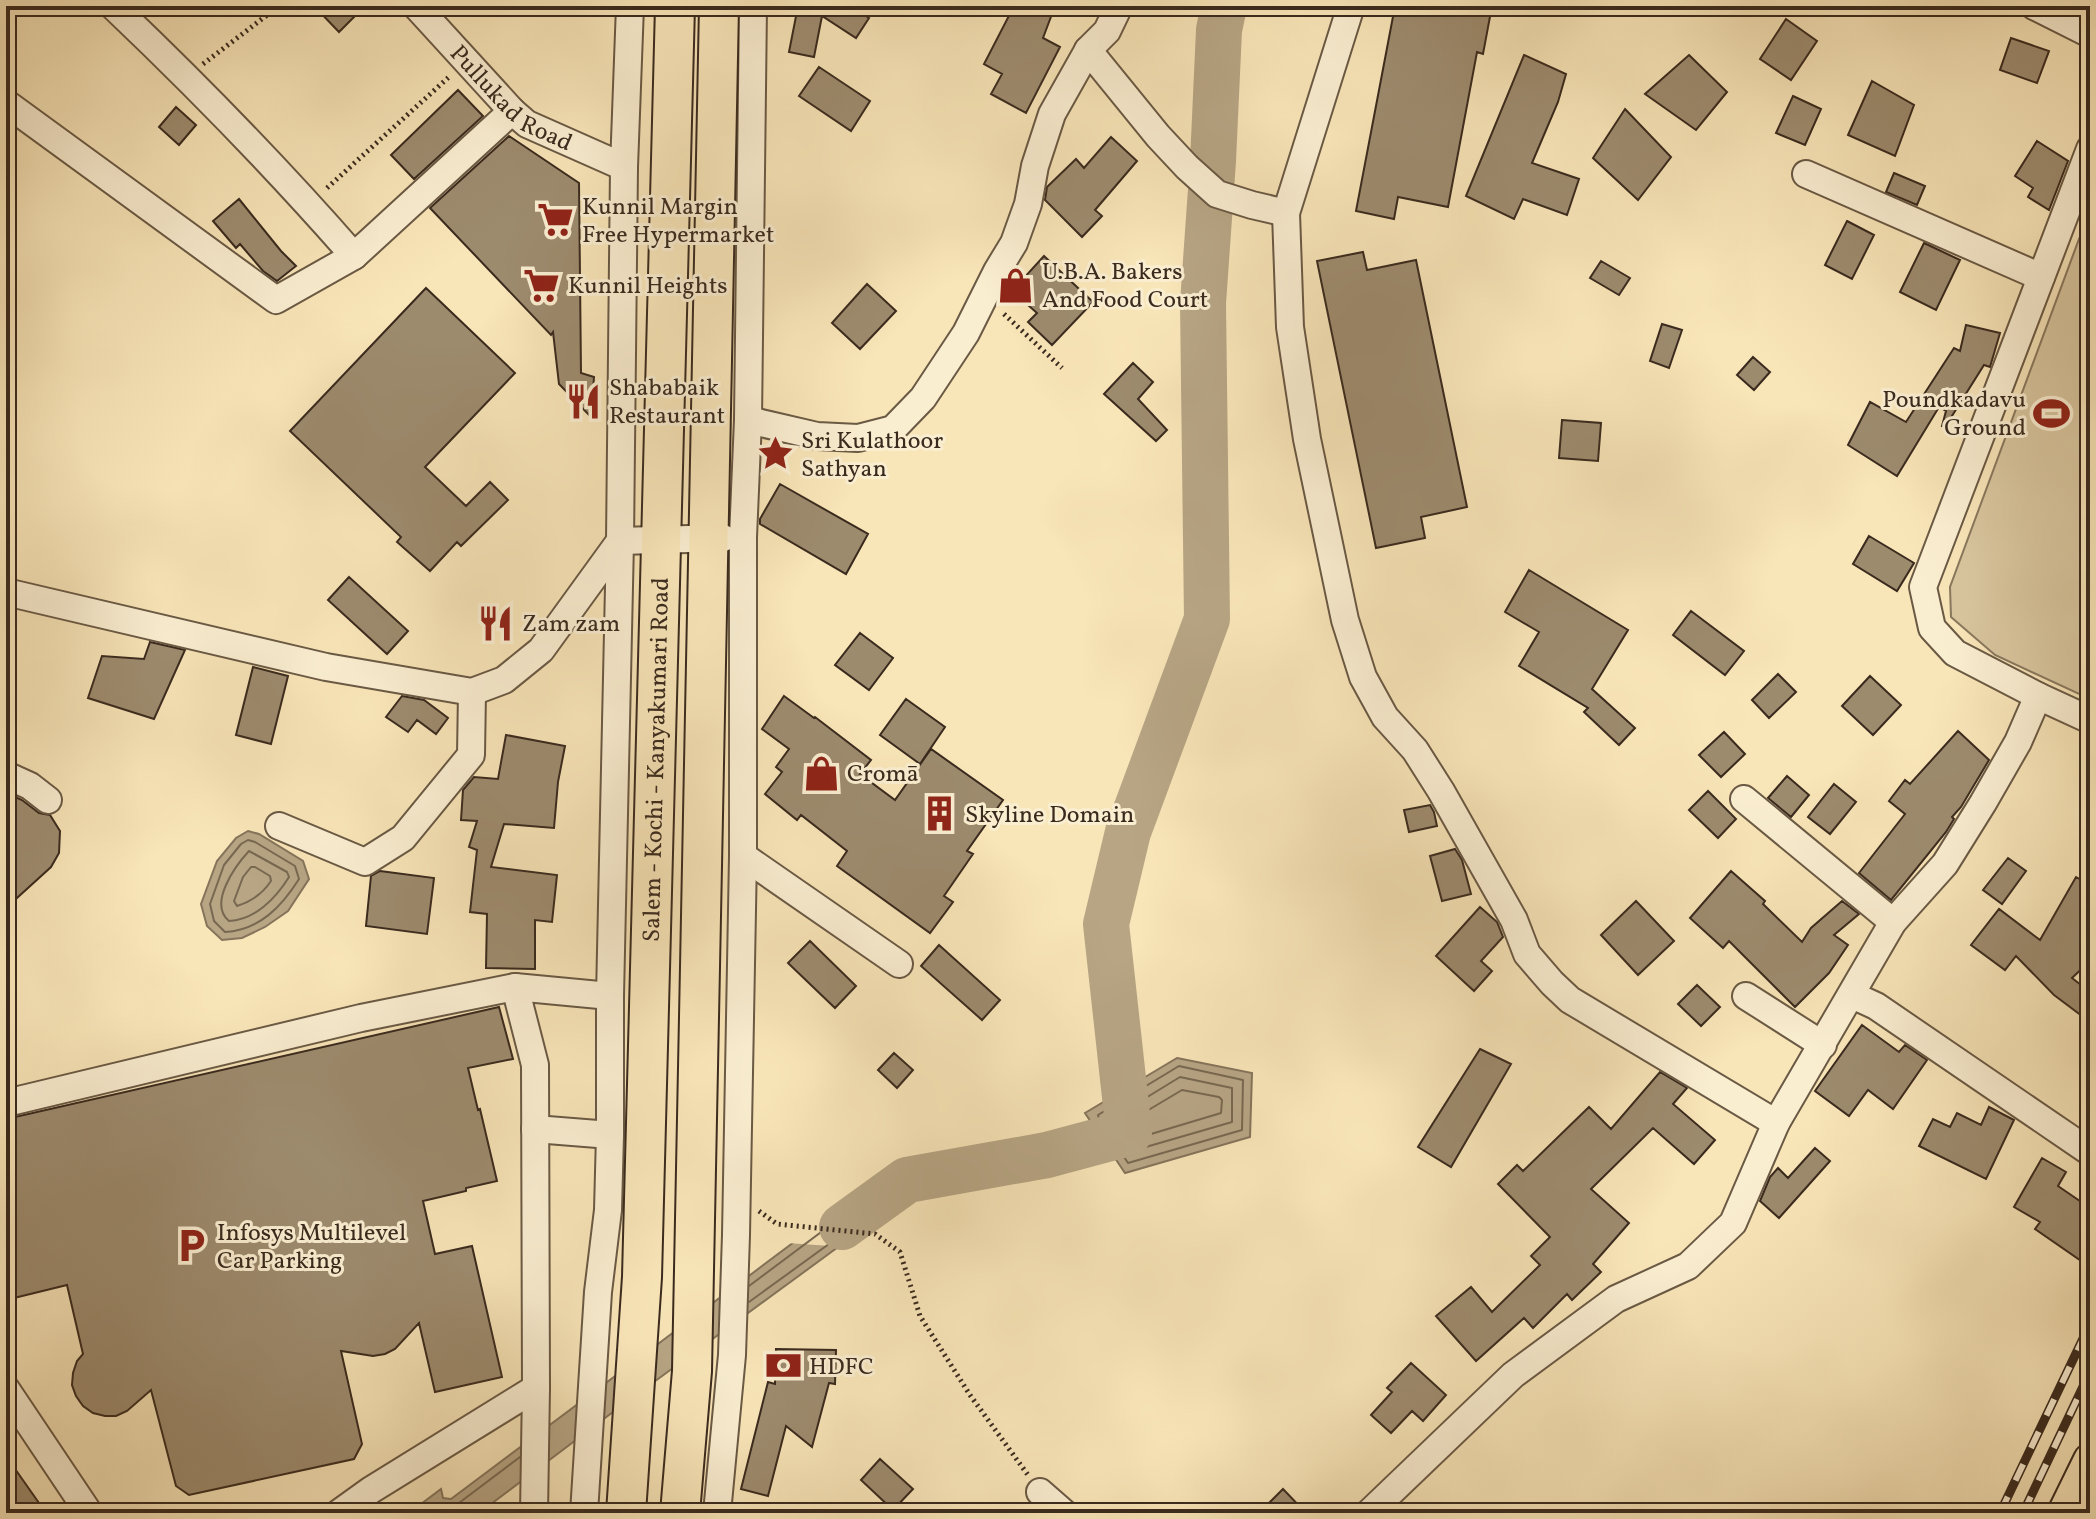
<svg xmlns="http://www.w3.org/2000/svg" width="2096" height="1519" viewBox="0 0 2096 1519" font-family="Vollkorn,serif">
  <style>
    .green { fill: #d8c59e; stroke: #89785e; stroke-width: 2 }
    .water { fill: #b7a584; stroke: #85745b; stroke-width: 2 }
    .pier { fill: #f8e5b8 }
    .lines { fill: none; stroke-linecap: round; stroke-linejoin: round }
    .shore { stroke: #786851; stroke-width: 2 }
    .river { stroke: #b7a584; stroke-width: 46 }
    .building { fill: #9d8b6e; stroke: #3a2a1e; stroke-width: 2 }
    .minor-casing { stroke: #6a5944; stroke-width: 30 }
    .major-casing { stroke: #3a2a1e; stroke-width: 36 }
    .highway-casing { stroke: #3a2a1e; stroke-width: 42 }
    .path { stroke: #3a2a1e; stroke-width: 5; stroke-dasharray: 2 4; stroke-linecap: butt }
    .minor { stroke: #faeed1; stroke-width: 26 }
    .major { stroke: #f8e5b8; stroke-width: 32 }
    .highway { stroke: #f8e5b8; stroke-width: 38 }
    .rail-casing { stroke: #3a2a1e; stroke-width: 9 }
    .rail { stroke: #faeed1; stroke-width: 6; stroke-dasharray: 18; stroke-linecap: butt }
    .labels { text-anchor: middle; stroke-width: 6; stroke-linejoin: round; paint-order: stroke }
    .street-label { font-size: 24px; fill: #3a2a1e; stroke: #faeed1 }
    .poi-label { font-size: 24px; fill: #3a2a1e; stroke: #faeed1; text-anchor: start }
  </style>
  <rect width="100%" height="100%" fill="#f8e5b8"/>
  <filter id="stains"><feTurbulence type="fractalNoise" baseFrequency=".0025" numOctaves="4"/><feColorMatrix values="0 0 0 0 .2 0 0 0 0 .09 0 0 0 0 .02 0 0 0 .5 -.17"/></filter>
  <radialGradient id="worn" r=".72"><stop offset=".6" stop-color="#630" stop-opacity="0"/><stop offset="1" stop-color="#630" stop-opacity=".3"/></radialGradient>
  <!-- green -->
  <path class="green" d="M2090,216V699L1995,655L1951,617L1950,587L2079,239Z"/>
  <!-- water -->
  <path class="water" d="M248,831L259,834L303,861L309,879L288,911L265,927L242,938L222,940L207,926L201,904L217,861L236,838Z
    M1177,1058L1252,1073L1250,1137L1125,1173L1085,1113Z
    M873,1183L905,1198L613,1412L479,1513H409L441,1489L443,1498L451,1499Z"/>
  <!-- pier -->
  <path class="pier" d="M826,1213L884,1218L845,1247L787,1243Z"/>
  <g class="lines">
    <!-- shore -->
    <path class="shore" d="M248,840L255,842L295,866L299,879C282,906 260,930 225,932L214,921L210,904L224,865L241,844Z
      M249,851L287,872L289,877C276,898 255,920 229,921C208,904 235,866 249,851Z
      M251,867H255L270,876L271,881C263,893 250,902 237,906L234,901L243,877Z
      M1179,1066L1243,1080L1242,1130L1128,1163L1099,1119L1098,1115Z
      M1180,1077L1232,1088V1122L1132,1151L1113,1122V1118Z
      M1182,1090L1219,1097L1222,1100L1221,1113L1141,1137L1137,1136L1129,1125L1130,1121Z
      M749,1302L884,1204L885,1199L876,1194H872L749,1286
      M423,1513L436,1504L449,1507L455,1506L520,1457"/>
    <!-- river -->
    <path class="river" d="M842,1227L907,1180L1047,1155L1129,1133L1106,924L1128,832L1207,619L1203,303L1213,161L1219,30L1224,6"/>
  </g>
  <!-- building -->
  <path class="building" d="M314,6H365L339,32Z
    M798,6H851L869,18L856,38L822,16L814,57L789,52Z
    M1014,6H1055L1043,38L1060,47L1026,113L991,94L1002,74L984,64Z
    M1395,6H1492L1483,54L1477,52L1448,207L1398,197L1394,219L1356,211Z
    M1786,19L1817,41L1791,80L1760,59Z
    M2011,38L2049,51L2037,83L2000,70Z
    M1524,55L1566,74L1558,102L1532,163L1579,179L1567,215L1523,199L1514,219L1466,196Z
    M1689,55L1727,92L1696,130L1645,94Z
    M819,67L870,101L851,131L799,96Z
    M1872,81L1914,105L1895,156L1848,135Z
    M458,90L483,116L414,179L391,155Z
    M1793,96L1821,109L1805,145L1776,133Z
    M176,107L196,125L179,145L159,127Z
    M1625,109L1671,157L1638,200L1593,158Z
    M509,136L579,183L581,373L594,377L591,417L559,384L553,332L551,335L430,208Z
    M1111,137L1137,161L1095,210L1102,216L1082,237L1045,200L1047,187L1076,159L1084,168Z
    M2037,141L2068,161L2049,210L2028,197L2033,188L2015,176Z
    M1894,173L1925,186L1917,205L1886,192Z
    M239,199L281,251L296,266L277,281L263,271L240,244L236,248L213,221Z
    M1847,221L1874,235L1852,279L1825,265Z
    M1924,243L1960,260L1936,310L1900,292Z
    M1363,252L1367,270L1416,260L1467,507L1421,517L1425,538L1376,548L1317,261Z
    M1044,256L1093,302L1052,345L1028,322L1037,313L1012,291Z
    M1601,261L1630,278L1619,295L1590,278Z
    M867,284L896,311L860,349L832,323Z
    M426,288L515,373L425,467L466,506L490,482L508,500L461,546L457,542L430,571L397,542L401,537L290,431Z
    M1662,324L1682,330L1669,368L1650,361Z
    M1966,325L2000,333L1990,367L1984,365L1945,427L1942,426L1946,411L1939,407L1897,476L1848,445L1870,402L1906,422L1954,348L1960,351Z
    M1753,357L1770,372L1754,390L1737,375Z
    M1133,363L1153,382L1138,399L1167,430L1156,441L1104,394Z
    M1562,420L1601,423L1598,461L1559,458Z
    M780,484L868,534L846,574L760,524V519Z
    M1869,536L1914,563L1897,591L1853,564Z
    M1529,570L1628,630L1592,689L1635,728L1619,745L1584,712L1588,708L1519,666L1539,632L1505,612Z
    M349,577L408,631L387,654L328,600Z
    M1691,611L1744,651L1725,675L1673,635Z
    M860,633L893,658L869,690L835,665Z
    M150,642L185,650L154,719L88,698L102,656L144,659Z
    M253,667L288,676L271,744L236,735Z
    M1778,674L1796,692L1769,718L1752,700Z
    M1870,676L1901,705L1873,735L1842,706Z
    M402,696L424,700L448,718L436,734L417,720L408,732L386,717Z
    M784,696L814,718L815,717L871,760L860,774L895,800L931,749L1003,800L967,851L973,854L944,896L953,902L930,933L837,866L847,851L801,815L797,820L765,794L782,772L776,767L789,749L762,729Z
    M906,699L945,727L920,764L880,735Z
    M1958,731L1989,760L1961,807L1952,817L1954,819L1946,832L1891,900L1859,873L1905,814L1889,801L1905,780L1910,784Z
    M1724,732L1745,754L1721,777L1699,755Z
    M506,735L565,746L558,782L554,828L504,824L491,867L557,875L552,922L535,920V969L486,968L487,914L470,912L477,850L469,847L477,821L461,820L463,790L474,777L498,779Z
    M1787,776L1809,795L1791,817L1768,798Z
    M1834,784L1856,802L1830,834L1808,817Z
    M1708,791L1736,819L1718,838L1689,810Z
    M6,793L22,800L39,813L50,815L60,831L59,853L51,867L6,908Z
    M1430,805L1434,812L1437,826L1409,832L1404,810Z
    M1455,849L1462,860L1471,894L1442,901L1430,856Z
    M2008,858L2026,871L2002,904L1983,890Z
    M380,871L434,878L427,934L366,926L371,876Z
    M1731,871L1765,901L1763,904L1802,942L1811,928L1842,901L1859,914L1834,935L1848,945L1829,973L1795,1007L1729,941L1723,948L1690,918Z
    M2076,877L2090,885V961L2072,978L2090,992V1022L2054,995L2016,956L2005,970L1971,945L1999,909L2040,940Z
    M1636,901L1674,941L1638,975L1601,935Z
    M1480,907L1497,922L1503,937L1481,961L1492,971L1474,991L1436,956Z
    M810,941L856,986L835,1008L788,963Z
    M939,945L1000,1000L982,1020L921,966Z
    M1697,985L1720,1007L1701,1026L1678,1004Z
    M499,1007L513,1059L468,1068L478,1110L480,1109L497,1181L466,1188V1191L423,1201L435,1254L472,1246L502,1377L435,1392L419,1323L395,1349L385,1354L373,1356L341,1351L362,1444L354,1459L189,1495L176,1486L151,1390L127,1411L116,1416H105L93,1413L83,1406L76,1396L72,1385L73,1373L77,1361L83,1354L67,1285L6,1300V1119Z
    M1862,1025L1899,1052L1905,1045L1927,1060L1893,1109L1868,1090L1849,1116L1815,1091Z
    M1480,1049L1511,1064L1451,1167L1418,1147Z
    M894,1053L913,1070L897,1088L878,1070Z
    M1660,1072L1687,1088L1673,1104L1715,1140L1694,1164L1653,1128L1591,1189L1629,1223L1593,1264L1601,1272L1572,1300L1567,1294L1533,1328L1524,1318L1476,1361L1436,1316L1471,1287L1492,1312L1540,1265L1531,1256L1550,1237L1498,1184L1517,1165L1523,1171L1589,1107L1611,1129Z
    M1989,1107L2014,1120L1986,1179L1919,1146L1933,1119L1950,1127L1957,1113L1981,1125Z
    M1815,1148L1830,1161L1779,1218L1760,1201L1770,1177L1778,1168L1788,1178Z
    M2042,1158L2066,1172L2058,1186L2090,1208V1267L2035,1229L2040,1222L2014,1207Z
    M776,1349L836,1350L835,1384L829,1383L812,1447L786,1426L768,1496L741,1489L768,1382L775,1384Z
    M1411,1363L1446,1395L1423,1421L1412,1411L1391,1433L1371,1415L1392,1392L1387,1388Z
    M6,1456L46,1513H6Z
    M880,1459L913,1489L893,1510L861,1480Z
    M1283,1489L1306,1513H1259Z"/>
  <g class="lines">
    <defs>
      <g id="minor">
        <path d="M113,6C197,86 278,169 354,256"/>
        <path id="s1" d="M416,6L512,111L527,124L624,167"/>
        <path d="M1351,6L1286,213L1290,327L1307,439L1345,620L1363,677L1385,717L1415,750L1441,791L1514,920L1527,954L1552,983L1570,1000L1776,1123"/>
        <path d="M2034,6L2090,34"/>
        <path d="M1088,50L1158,136L1187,167L1217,194L1252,205L1286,213"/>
        <path d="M6,103L276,300L354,256L512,111"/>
        <path d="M1806,174L2041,277"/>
        <path d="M748,420L817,436L858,438L893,429L923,398L966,333L997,271L1014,243L1028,204L1035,166L1052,114L1088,50L1107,31L1119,6"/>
        <path d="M6,592L326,667L472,692L504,680L541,650L620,541L723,538"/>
        <path d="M2038,696L2090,720"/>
        <path d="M6,775L30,786L48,800"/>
        <path d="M1744,799L1893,922"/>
        <path d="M279,826L365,862L403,838L471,755L472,692"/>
        <path d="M743,856L899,964"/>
        <path d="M515,987L535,1065L536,1388L534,1513"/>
        <path d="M1852,995L1876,1006L2090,1152"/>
        <path d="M1746,996L1823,1045"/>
        <path d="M6,1103L361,1018L515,987L610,996"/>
        <path d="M535,1129L610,1135"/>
        <path d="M6,1389L89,1513"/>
        <path d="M1040,1492L1064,1513"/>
        <path d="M339,1513L371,1490L536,1388"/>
        <path d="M584,1513L598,1292L608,1210L610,1135V996L620,541L624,167L630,6"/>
        <path d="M717,1513L732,1355L736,1235L743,856V537L748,420L753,6"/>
        <path d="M1369,1513L1513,1375L1616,1299L1688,1266L1733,1223L1776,1123L1893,922L1945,864L1983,803L2018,742L2038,696L1955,653L1932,628L1923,587L2090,149"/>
      </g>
      <path id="major" d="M2064,1513L2090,1460"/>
      <g id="highway">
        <path id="s2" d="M626,1513L642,1277L675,6"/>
        <path d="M680,1513L692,1371L719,6"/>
      </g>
    </defs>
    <!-- minor casing -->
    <use href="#minor" class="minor-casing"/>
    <!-- major casing -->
    <use href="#major" class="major-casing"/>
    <!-- highway casing -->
    <use href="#highway" class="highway-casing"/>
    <!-- path -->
    <path class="path" d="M203,64L279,6
      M327,188L450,76
      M1004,314L1062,368
      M759,1211L777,1224L875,1234L900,1252L920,1316L970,1395L1028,1475"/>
    <!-- minor -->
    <use href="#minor" class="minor"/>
    <!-- major -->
    <use href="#major" class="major"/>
    <!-- highway -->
    <use href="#highway" class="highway"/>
    <defs>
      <path id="rail" d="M2000,1513L2090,1324
        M2023,1513L2090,1372"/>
    </defs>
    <!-- rail casing -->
    <use href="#rail" class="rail-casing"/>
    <!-- rail -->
    <use href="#rail" class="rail"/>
  </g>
  <!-- icons -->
  <defs>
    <symbol id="supermarket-bare" viewBox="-9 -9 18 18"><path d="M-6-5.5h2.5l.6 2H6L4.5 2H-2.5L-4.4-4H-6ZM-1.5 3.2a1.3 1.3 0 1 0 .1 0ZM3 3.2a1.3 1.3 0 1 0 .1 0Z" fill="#8f2418" stroke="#faeed1" stroke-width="2.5" paint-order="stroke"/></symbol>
    <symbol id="shop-bare" viewBox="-9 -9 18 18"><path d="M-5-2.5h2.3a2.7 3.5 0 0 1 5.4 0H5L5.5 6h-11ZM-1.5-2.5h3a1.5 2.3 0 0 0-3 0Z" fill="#8f2418" stroke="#faeed1" stroke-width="2.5" paint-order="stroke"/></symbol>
    <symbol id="restaurant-bare" viewBox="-9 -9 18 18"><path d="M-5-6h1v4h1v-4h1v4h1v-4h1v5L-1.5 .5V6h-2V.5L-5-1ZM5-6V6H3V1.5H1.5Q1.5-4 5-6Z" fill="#8f2418" stroke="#faeed1" stroke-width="2.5" paint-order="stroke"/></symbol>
    <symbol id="stadium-bare" viewBox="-9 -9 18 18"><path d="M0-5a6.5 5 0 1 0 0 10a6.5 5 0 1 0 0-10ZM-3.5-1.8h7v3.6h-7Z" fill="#8f2418" stroke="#faeed1" stroke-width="2.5" paint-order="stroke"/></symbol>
    <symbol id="sight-bare" viewBox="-9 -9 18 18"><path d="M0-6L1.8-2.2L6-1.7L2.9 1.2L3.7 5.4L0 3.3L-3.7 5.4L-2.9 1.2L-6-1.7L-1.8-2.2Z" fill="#8f2418" stroke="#faeed1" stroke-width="2.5" paint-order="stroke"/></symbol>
    <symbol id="building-bare" viewBox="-9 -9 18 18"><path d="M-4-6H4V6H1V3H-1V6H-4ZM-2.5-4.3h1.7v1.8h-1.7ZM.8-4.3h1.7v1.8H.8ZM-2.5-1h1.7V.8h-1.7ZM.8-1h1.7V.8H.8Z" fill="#8f2418" stroke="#faeed1" stroke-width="2.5" paint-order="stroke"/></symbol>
    <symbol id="parking-bare" viewBox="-9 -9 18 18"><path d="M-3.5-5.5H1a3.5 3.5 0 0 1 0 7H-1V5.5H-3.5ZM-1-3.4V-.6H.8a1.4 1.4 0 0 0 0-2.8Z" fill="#8f2418" stroke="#faeed1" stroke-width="2.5" paint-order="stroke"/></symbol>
    <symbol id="bank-bare" viewBox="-9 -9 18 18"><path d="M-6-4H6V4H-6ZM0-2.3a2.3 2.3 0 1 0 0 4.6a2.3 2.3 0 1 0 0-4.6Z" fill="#8f2418" stroke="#faeed1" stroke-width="2.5" paint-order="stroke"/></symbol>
  </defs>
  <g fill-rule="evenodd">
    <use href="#supermarket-bare" x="530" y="194" width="51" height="51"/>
    <use href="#supermarket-bare" x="516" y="260" width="51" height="51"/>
    <use href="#shop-bare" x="990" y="260" width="51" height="51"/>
    <use href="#restaurant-bare" x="558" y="376" width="51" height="51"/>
    <use href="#stadium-bare" x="2026" y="388" width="51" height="51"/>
    <use href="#sight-bare" x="750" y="428" width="51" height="51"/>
    <use href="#restaurant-bare" x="470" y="598" width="51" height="51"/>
    <use href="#shop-bare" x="796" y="748" width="51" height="51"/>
    <use href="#building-bare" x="914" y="788" width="51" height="51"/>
    <use href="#parking-bare" x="166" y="1220" width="51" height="51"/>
    <use href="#bank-bare" x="758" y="1340" width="51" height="51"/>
  </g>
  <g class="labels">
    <!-- street labels -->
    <g class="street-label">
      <text dy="8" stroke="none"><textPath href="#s1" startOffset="134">Pullukad Road</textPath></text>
      <text dy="8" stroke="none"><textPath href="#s2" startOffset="754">Salem - Kochi - Kanyakumari Road</textPath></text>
    </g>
    <!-- poi labels -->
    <g class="poi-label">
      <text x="582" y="214">Kunnil Margin<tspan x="582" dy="28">Free Hypermarket</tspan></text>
      <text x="1042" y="279">U.B.A. Bakers<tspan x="1042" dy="28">And Food Court</tspan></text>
      <text x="568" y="293">Kunnil Heights</text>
      <text x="609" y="395">Shababaik<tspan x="609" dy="28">Restaurant</tspan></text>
      <text x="2026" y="407" text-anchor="end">Poundkadavu<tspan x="2026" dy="28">Ground</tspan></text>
      <text x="801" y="448">Sri Kulathoor<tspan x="801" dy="28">Sathyan</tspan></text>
      <text x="522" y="631">Zam zam</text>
      <text x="847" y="781">Cromā</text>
      <text x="965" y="822">Skyline Domain</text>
      <text x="217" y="1240">Infosys Multilevel<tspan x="217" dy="28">Car Parking</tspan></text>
      <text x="809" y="1374">HDFC</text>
    </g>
  </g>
  <!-- margin -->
  <rect width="2096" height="1519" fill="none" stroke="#f8e5b8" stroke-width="32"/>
  <rect x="8" y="8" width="2080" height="1503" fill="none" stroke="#3a2a1e" stroke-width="4"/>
  <rect x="16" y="16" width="2064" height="1487" fill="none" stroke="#3a2a1e" stroke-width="2"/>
  <rect width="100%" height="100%" filter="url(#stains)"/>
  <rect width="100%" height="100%" fill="url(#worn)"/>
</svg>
